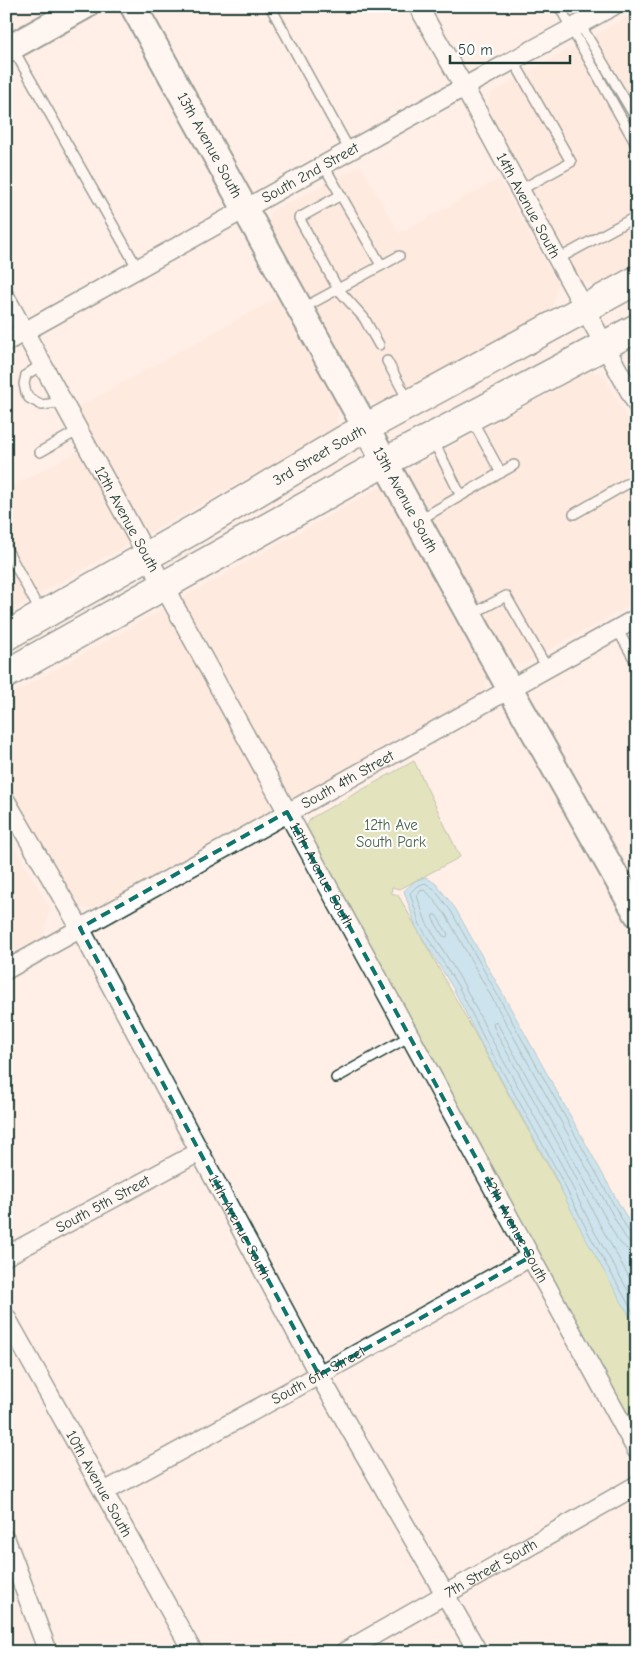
<svg xmlns="http://www.w3.org/2000/svg" width="643" height="1658" viewBox="0 0 643 1658" font-family="'Comic Neue',sans-serif">
  <style>
    .built { fill: #ffe4d6 }
    .green { fill: #c1d78d; stroke: #708a60 }
    .water { fill: #91d6f3; stroke: #6399a7 }
    .lines { fill: none; stroke-linecap: round; stroke-linejoin: round }
    .shore { stroke: #4d7a80; stroke-width: 1 }
    .lane-casing { stroke: #1f3d34; stroke-width: 12 }
    .street-casing { stroke: #1f3d34; stroke-width: 21 }
    .secondary-casing { stroke: #1f3d34; stroke-width: 29 }
    .primary-casing { stroke: #1f3d34; stroke-width: 31 }
    .lane { stroke: #fff; stroke-width: 9 }
    .street { stroke: #fff; stroke-width: 18 }
    .secondary { stroke: #fff; stroke-width: 25 }
    .primary { stroke: #fff; stroke-width: 28 }
    .marked { fill: none; stroke: #0f766e; stroke-width: 4; stroke-dasharray: 10 6; stroke-linejoin: round }
    .labels { text-anchor: middle; stroke-width: 4; stroke-linejoin: round; paint-order: stroke }
    .street-label { font-size: 15px; fill: #1f3d34; stroke: #fff }
    .park-label { font-size: 15px; fill: #48644a; stroke: #fff }
  </style>
  <rect width="100%" height="100%" fill="#ffefe7"/>
  <filter id="ink" filterUnits="userSpaceOnUse"><feTurbulence type="fractalNoise" baseFrequency=".02" numOctaves="2"/><feDisplacementMap in="SourceGraphic" scale="10" xChannelSelector="R" yChannelSelector="G"/><feConvolveMatrix kernelMatrix="1 2 1 2 8 2 1 2 1" color-interpolation-filters="sRGB"/></filter>
  <g filter="url(#ink)">
    <!-- built -->
    <path class="built" d="M637,12V267L600,287L581,280L487,110L490,94Z
      M361,166L399,233L499,179L558,284L552,309L380,405L365,398L268,226L271,212Z
      M277,298L338,406L336,429L6,612V490L89,445L71,411Z
      M637,345V383L628,366L634,347Z
      M589,372L603,375L637,435V602L522,664L508,660L457,571L435,585L487,677L484,691L93,910L75,905L6,783V697L502,419Z
      M6,833L50,908L43,937L6,956Z"/>
    <!-- green -->
    <path class="green" d="M414,761L460,857L400,889L392,887L391,893L398,895L406,909L637,1327V1442L303,833L311,818Z"/>
    <!-- water -->
    <path class="water" d="M426,877L436,884L455,908L637,1236V1329L584,1236L550,1167L483,1047L453,988L416,927L404,891L415,881Z"/>
    <g class="lines">
      <!-- shore -->
      <path class="shore" d="M433,915H436L448,934L447,937L443,936L433,919Z
        M637,1237H633L630,1234L451,911L433,888L425,883L417,886L410,893L420,925L458,986L487,1044L554,1165L589,1234L637,1319
        M637,1244L629,1242L625,1237L446,915L428,893L424,890L420,891L417,896L426,922L463,983L493,1042L560,1162L594,1231L637,1306
        M637,1251L627,1249L619,1242L497,1023L494,1022L493,1025L499,1038L566,1158L601,1227L637,1291"/>
      <defs>
        <path id="lane" d="M270,6L350,151
          M559,6L637,146
          M580,24L637,120
          M12,47L138,269
          M513,60L571,162L520,190
          M324,166L381,265
          M341,195L299,218L338,289L364,318L379,345
          M558,259L637,216
          M303,308L399,256
          M387,361L408,400
          M42,364L26,375L24,384L26,393L29,398L42,405L63,402
          M471,418L501,473
          M433,440L461,496
          M40,452L79,430
          M574,514L637,478
          M419,520L514,465
          M6,548L41,613
          M470,615L506,596L547,668
          M617,629L637,664
          M336,1078L410,1036"/>
        <g id="street">
          <path id="s1" d="M418,6L464,87L637,405"/>
          <path id="s2" d="M6,298L637,1451"/>
          <path id="s3" d="M6,342L464,87L613,6"/>
          <path id="s4" d="M6,801L80,928L319,1375L478,1652"/>
          <path id="s5" d="M6,970L637,618"/>
          <path id="s6" d="M6,1256L199,1152"/>
          <path id="s7" d="M6,1317L193,1652"/>
          <path id="s8" d="M104,1492L319,1375L530,1257"/>
          <path d="M6,1540L48,1652"/>
          <path id="s9" d="M344,1652L637,1485"/>
        </g>
        <g id="secondary">
          <path id="s10" d="M133,6L510,689L637,914"/>
          <path d="M6,50L85,6"/>
        </g>
        <g id="primary">
          <path id="s11" d="M6,636L200,526L349,437L637,280"/>
          <path d="M6,674L385,462L637,328"/>
        </g>
      </defs>
      <!-- lane casing -->
      <use href="#lane" class="lane-casing"/>
      <!-- street casing -->
      <use href="#street" class="street-casing"/>
      <!-- secondary casing -->
      <use href="#secondary" class="secondary-casing"/>
      <!-- primary casing -->
      <use href="#primary" class="primary-casing"/>
      <!-- lane -->
      <use href="#lane" class="lane"/>
      <!-- street -->
      <use href="#street" class="street"/>
      <!-- secondary -->
      <use href="#secondary" class="secondary"/>
      <!-- primary -->
      <use href="#primary" class="primary"/>
    </g>
  </g>
  <!-- marked area -->
  <path d="M0 0H643V1658H0ZM287,812L530,1257L319,1375L80,928Z" fill="#ffefe7" fill-opacity=".55" fill-rule="evenodd"/>
  <path class="marked" d="M287,812L530,1257L319,1375L80,928Z"/>
  <g class="labels">
    <!-- street labels -->
    <g class="street-label">
      <text dy="5" stroke="none"><textPath href="#s10" startOffset="159">13th Avenue South</textPath></text>
      <text dy="5" stroke="none"><textPath href="#s3" startOffset="348">South 2nd Street</textPath></text>
      <text dy="5" stroke="none"><textPath href="#s1" startOffset="228">14th Avenue South</textPath></text>
      <text dy="5" stroke="none"><textPath href="#s11" startOffset="362">3rd Street South</textPath></text>
      <text dy="5" stroke="none"><textPath href="#s10" startOffset="564">13th Avenue South</textPath></text>
      <text dy="5" stroke="none"><textPath href="#s2" startOffset="252">12th Avenue South</textPath></text>
      <text dy="5" stroke="none"><textPath href="#s5" startOffset="391">South 4th Street</textPath></text>
      <text dy="5" stroke="none"><textPath href="#s2" startOffset="658">12th Avenue South</textPath></text>
      <text dy="5" stroke="none"><textPath href="#s6" startOffset="110">South 5th Street</textPath></text>
      <text dy="5" stroke="none"><textPath href="#s4" startOffset="486">11th Avenue South</textPath></text>
      <text dy="5" stroke="none"><textPath href="#s2" startOffset="1062">12th Avenue South</textPath></text>
      <text dy="5" stroke="none"><textPath href="#s8" startOffset="244">South 6th Street</textPath></text>
      <text dy="5" stroke="none"><textPath href="#s7" startOffset="191">10th Avenue South</textPath></text>
      <text dy="5" stroke="none"><textPath href="#s9" startOffset="169">7th Street South</textPath></text>
    </g>
    <!-- park labels -->
    <g class="park-label">
      <text x="391" y="830">12th Ave<tspan x="391" dy="17">South Park</tspan></text>
    </g>
  </g>
  <!-- margin -->
  <rect width="643" height="1658" fill="none" stroke="#fff" stroke-width="25"/>
  <rect x="12" y="12" width="618" height="1633" fill="none" stroke="#1f3d34" stroke-width="2" filter="url(#ink)"/>
  <!-- scale -->
  <path d="M450 55v8h120v-8" fill="none" stroke="#1f3d34" stroke-width="2.5"/>
  <text x="458" y="55" font-size="15" fill="#1f3d34" stroke="#ffffff" stroke-width="4" paint-order="stroke">50 m</text>
</svg>
